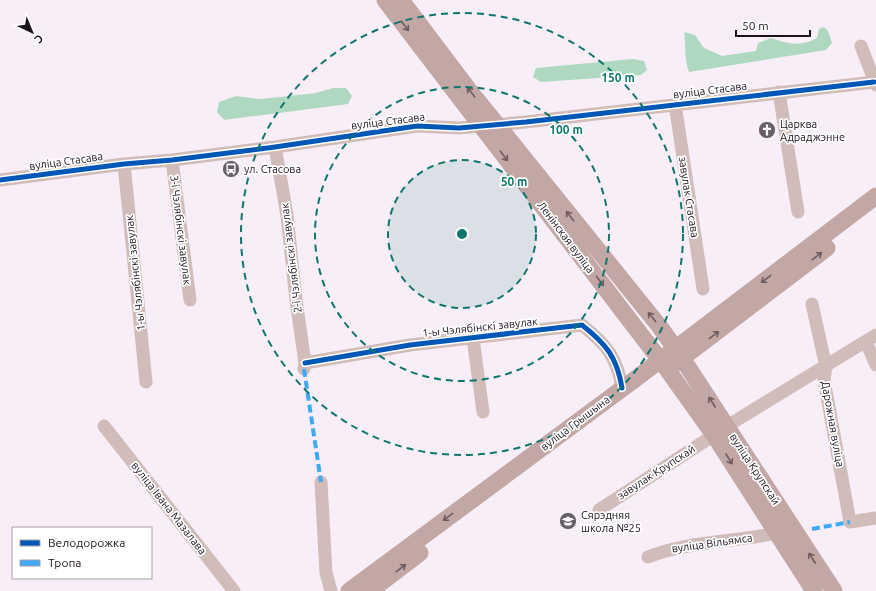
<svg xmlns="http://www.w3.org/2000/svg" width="876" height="591" viewBox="0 0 876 591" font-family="Ubuntu,sans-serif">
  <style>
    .forest { fill: #aed9c0 }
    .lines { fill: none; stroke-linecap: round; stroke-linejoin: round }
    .minor { stroke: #d0bcb9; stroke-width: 13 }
    .major { stroke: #c2a7a5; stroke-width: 17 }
    .quiet { stroke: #3fa9f5; stroke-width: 4; stroke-dasharray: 8 4; stroke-linecap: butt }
    .cycleway-casing { stroke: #fff; stroke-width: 8 }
    .cycleway { stroke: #0057b8; stroke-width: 5 }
    .oneway { stroke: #6f5c60 }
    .ring { fill: none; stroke: #0f766e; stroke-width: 2; stroke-dasharray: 7 5 }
    .labels { text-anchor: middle; stroke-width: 3.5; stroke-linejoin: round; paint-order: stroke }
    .street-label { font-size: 11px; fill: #1c121c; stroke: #fff }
    .poi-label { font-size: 11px; fill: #1c121c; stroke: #fff; text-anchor: start }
    .centre { fill: #0f766e; stroke: #fff; stroke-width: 2 }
    .ring-label { font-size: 12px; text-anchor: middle; font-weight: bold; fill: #0f766e; stroke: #fff; stroke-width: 3.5; stroke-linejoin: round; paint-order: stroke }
  </style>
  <rect width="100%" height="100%" fill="#f8eef8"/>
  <!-- forest -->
  <path class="forest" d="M824,27L828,31L832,43L826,50L689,72C684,59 686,45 684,32L695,35L704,48L722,56L756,51L758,43L771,38C787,44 802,47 817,38L819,29Z
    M633,59L644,61L647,70L641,75L541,82L533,77L536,68Z
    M333,88H346L352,96L348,104L224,120L217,112L219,102L236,96L261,99L316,93Z"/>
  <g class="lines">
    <!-- minor -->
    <path class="minor" d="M861,46L876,85
      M779,92L798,212
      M675,104L703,289
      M275,147L287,215L296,300L305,363L304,369
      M172,160L190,300
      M124,164L146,382
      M0,180L124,164L172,160L275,147L417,126L459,128L526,122L874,82
      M812,304L826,367L824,380L850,522L876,518
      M473,338L483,412
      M866,342L876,365
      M305,363L410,345L582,325C606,344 617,357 622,388
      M104,426L234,591
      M727,426L876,335
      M321,482L326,573L331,591
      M599,510L714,435
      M648,557C688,541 734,542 777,533"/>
    <!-- major -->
    <path class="major" d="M385,0L667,369L714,435L814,591
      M401,0L469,90L660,327L682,358L834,591
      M673,365L827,248
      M349,591L634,380L876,196
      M370,591L420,553"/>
    <!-- quiet -->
    <path class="quiet" d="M304,369L321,482
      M812,529L850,522"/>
    <defs>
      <path id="cycleway" d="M0,180L124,164L172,160L275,147L417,126L459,128L526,122L874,82
        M305,363L410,345L582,325C606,344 617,357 622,388"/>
    </defs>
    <!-- cycleway casing -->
    <use href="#cycleway" class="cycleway-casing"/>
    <!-- cycleway -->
    <use href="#cycleway" class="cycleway"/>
  </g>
  <!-- one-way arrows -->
  <defs><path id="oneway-shaft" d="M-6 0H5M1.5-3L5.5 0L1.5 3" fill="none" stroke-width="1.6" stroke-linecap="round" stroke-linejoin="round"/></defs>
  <g class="oneway">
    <use href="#oneway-shaft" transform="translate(405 26) rotate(53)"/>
    <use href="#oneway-shaft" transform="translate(471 92) rotate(-128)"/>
    <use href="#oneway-shaft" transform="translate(504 156) rotate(53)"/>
    <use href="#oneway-shaft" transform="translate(570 216) rotate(-129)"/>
    <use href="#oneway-shaft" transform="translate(817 256) rotate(-37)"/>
    <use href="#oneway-shaft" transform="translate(766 279) rotate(143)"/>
    <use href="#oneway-shaft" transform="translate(600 281) rotate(53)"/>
    <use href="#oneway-shaft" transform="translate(652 317) rotate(-129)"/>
    <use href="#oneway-shaft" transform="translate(714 335) rotate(-37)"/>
    <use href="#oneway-shaft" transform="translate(712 402) rotate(-123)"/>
    <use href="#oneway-shaft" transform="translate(729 459) rotate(58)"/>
    <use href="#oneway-shaft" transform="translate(448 517) rotate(143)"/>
    <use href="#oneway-shaft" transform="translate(812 558) rotate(-123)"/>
    <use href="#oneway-shaft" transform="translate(401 568) rotate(-37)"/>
  </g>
  <!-- distance rings -->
  <circle cx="462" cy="234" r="74" fill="#0f766e" fill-opacity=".12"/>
  <g class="ring">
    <circle cx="462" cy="234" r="74"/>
    <circle cx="462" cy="234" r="147"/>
    <circle cx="462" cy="234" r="221"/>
  </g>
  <!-- icons -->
  <defs>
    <symbol id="church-disc" viewBox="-11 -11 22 22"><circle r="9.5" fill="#695f69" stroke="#fff"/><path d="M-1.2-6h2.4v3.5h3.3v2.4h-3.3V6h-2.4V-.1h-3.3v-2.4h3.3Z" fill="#fff"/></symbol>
    <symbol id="bus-disc" viewBox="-11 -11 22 22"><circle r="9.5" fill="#695f69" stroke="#fff"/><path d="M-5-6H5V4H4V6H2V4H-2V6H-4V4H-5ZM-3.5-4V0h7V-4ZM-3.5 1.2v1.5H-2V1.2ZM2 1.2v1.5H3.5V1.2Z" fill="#fff"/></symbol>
    <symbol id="school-disc" viewBox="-11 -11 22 22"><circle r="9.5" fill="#695f69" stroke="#fff"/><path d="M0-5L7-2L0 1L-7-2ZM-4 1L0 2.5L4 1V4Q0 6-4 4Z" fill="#fff"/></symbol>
  </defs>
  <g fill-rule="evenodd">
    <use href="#church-disc" x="757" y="120" width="20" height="20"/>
    <use href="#bus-disc" x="221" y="159" width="20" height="20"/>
    <use href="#school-disc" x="558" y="511" width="20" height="20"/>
  </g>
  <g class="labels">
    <!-- street labels -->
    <g class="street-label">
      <text transform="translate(710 90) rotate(-7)" y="4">вуліца Стасава</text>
      <text transform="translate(388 121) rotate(-7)" y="4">вуліца Стасава</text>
      <text transform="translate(66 161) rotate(-8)" y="4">вуліца Стасава</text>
      <text transform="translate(689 197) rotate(81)" y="4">завулак Стасава</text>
      <text transform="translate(181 230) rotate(83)" y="4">3-і Чэлябінскі завулак</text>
      <text transform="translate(566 237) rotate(53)" y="4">Ленінская вуліца</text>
      <text transform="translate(291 258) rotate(-97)" y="4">2-і Чэлябінскі завулак</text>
      <text transform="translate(135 273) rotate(-96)" y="4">1-ы Чэлябінскі завулак</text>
      <text transform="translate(480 327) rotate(-6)" y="4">1-ы Чэлябінскі завулак</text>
      <text transform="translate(575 423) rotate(-37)" y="4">вуліца Грышына</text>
      <text transform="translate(833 424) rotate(80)" y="4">Дарожная вуліца</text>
      <text transform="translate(755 469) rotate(57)" y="4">вуліца Крупскай</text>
      <text transform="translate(656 472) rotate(-33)" y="4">завулак Крупскай</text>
      <text transform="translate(169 508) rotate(52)" y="4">вуліца Iвана Мазалава</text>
      <text transform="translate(712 543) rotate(-8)" y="4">вуліца Вільямса</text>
    </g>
    <!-- poi labels -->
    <g class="poi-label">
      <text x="780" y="128">Царква<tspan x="780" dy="13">Адраджэнне</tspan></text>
      <text x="244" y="173">ул. Стасова</text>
      <text x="581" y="519">Сярэдняя<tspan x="581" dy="13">школа №25</tspan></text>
    </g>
  </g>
  <circle cx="462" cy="234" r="6" class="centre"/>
  <g class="ring-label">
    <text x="618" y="82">150 m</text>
    <text x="566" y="134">100 m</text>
    <text x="514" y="186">50 m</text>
  </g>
  <!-- legend -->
  <rect x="12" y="527" width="140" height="52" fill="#ffffff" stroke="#a4a0a4"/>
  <rect x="20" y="540" width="20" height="6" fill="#0057b8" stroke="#a4a0a4"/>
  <text x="48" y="547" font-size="12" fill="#1c121c">Велодорожка</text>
  <rect x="20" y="560" width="20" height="6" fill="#3fa9f5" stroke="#a4a0a4"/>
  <text x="48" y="567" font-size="12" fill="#1c121c">Тропа</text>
  <!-- north arrow -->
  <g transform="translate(32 32) rotate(136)" stroke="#ffffff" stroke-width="3" paint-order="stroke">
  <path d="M0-3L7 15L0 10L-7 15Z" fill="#1c121c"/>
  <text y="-6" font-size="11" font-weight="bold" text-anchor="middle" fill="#1c121c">С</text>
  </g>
  <!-- scale -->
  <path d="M736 30v6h74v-6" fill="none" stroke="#1c121c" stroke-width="2"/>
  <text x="742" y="30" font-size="12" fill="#1c121c" stroke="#ffffff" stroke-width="3" paint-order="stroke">50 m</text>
</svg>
